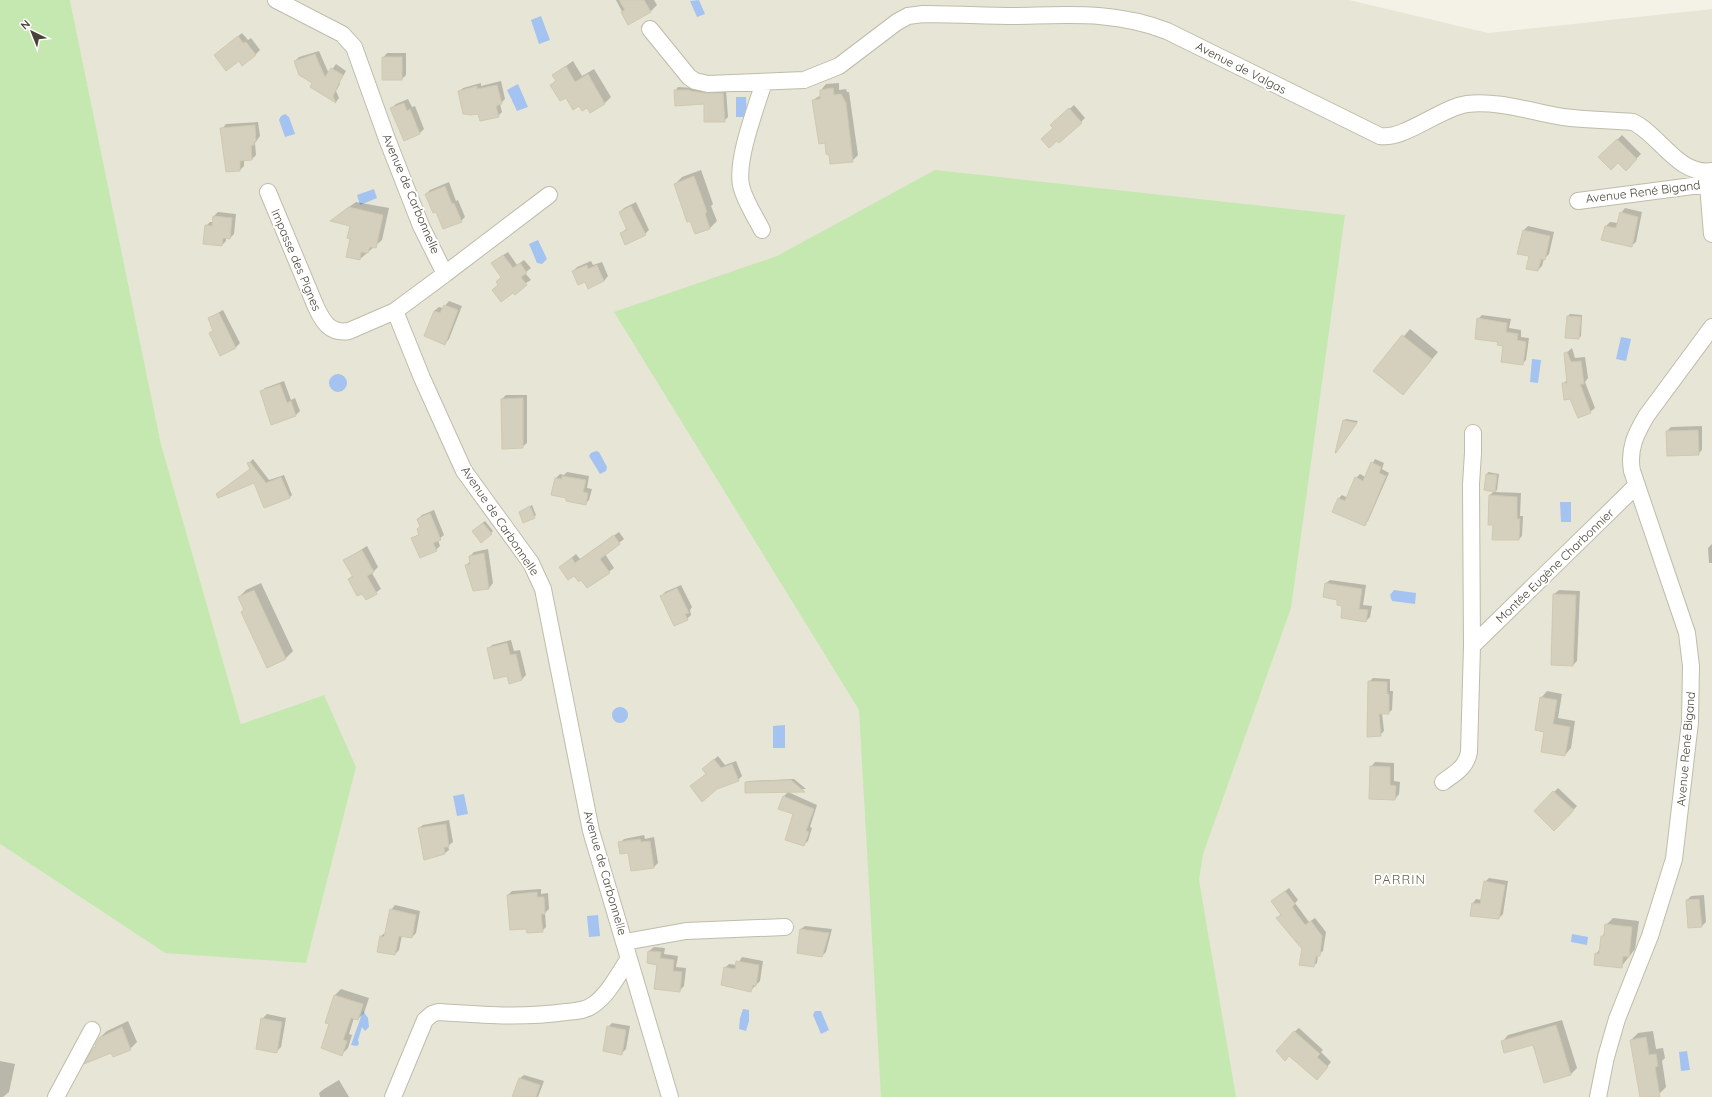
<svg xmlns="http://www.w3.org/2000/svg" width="1712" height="1097" viewBox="0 0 1712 1097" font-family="Quicksand,sans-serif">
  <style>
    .residential { fill: #e7e5d5 }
    .green { fill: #c5e8b0 }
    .water { fill: #a4c3f0 }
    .shadow { fill: #0003 }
    .building { fill: #d5d0bd; stroke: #d0c9b0 }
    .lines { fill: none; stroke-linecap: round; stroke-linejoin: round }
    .street-casing { stroke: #bfbcaa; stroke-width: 18 }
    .street { stroke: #fff; stroke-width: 16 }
    .labels { text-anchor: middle; stroke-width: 4; stroke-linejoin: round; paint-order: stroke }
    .street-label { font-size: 12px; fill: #474336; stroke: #fff }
    .neighbourhood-label { font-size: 13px; letter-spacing: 1px; fill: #69634d; stroke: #fff }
  </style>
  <rect width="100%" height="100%" fill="#f4f2e7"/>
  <!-- residential -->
  <path class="residential" d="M70,0H1349L1488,33L1712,9V1097H0V844L165,953L324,695L241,724L161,444Z"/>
  <!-- green -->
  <path class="green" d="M0,0H70L161,444L241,724L324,695L356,767L306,963L165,953L0,844Z
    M935,170L1345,215L1291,608L1203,854L1199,880L1236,1097H881L859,710L614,312L777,256Z"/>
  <!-- water -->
  <path class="water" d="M699,0L705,14L697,17L690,1Z
    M541,16L550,40L539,44L531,20Z
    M518,84L528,107L517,111L507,90Z
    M736,97H746L747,117H736Z
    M285,114L289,117L295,134L285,137L279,120L281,116Z
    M374,189L377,198L360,205L357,195Z
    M538,240L547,259L542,264L537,263L529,244Z
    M1621,337L1631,339L1626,361L1616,359Z
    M1532,359L1541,360L1538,383L1530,382Z
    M329 383a9 9 0 1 1 18 0a9 9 0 1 1-18 0Z
    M596,451L599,452L607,467L606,471L600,474L589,456L591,453Z
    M1560,502H1571V522H1561Z
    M1394,590L1416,593L1415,604L1392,601L1390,595Z
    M612 715a8 8 0 1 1 16 0a8 8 0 1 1-16 0Z
    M785,725V748H773V726Z
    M464,794L468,814L457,816L453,796Z
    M598,915L600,936L589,937L587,916Z
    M1572,934L1588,937L1587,945L1571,942Z
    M743,1009L749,1010V1021L746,1031L739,1029L740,1018Z
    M363,1011L368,1018L369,1027L365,1031L362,1027L358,1040L359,1044L357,1046L351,1045Z
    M815,1011H821L829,1030L821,1034L813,1015Z
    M1687,1051L1690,1070L1681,1071L1679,1052Z"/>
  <!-- shadow -->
  <path class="shadow" d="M616,0H654L657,5L650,12L628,23Z
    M242,33L248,40L251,38L260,50L256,54L242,64L239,60L215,55Z
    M319,51L329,74L336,64L346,71L339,83L340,84L336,91L339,98L336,102L311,86L313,83L295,61L299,57Z
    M387,53H406V75L402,79L383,58Z
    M573,61L582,76L594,69L611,97L605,103L590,111L587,106L580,105L551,85L556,80L553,75Z
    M501,81L505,99L500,104L502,112L498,116L479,113L459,92L463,88L481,83V86Z
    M839,83V90L846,89L847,92H849L858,155L852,161L826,142L813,100L821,95V90L826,84Z
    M678,87L726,90L728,117L724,121L705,103L675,91Z
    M408,99L412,107L415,106L424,129L420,133L392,108L396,104Z
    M1074,105L1085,118L1081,122L1054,127L1056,121Z
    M258,122L260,136L255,143L256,155L252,159L244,160V166L240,170L222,129L226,124Z
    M1622,135L1641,154L1626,169L1618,162L1600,157Z
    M701,170L713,204L711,206L717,221L710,228L696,233L675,184L682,177Z
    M449,182L456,201L458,200L465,217L461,221L426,194L430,190Z
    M356,202L389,208L382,240L360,259L351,238V225L338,215Z
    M636,202L649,230L645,234H621L627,228L620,212L624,208Z
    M1625,208L1642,212L1636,242L1631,246L1606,226L1610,222L1618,223L1621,213Z
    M218,212L236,214L234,234L230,238L226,237V241L222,245L206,226L210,222H213L214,216Z
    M1528,226L1554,232L1549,254L1544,259L1542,266L1538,270L1530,256L1519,253L1524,230Z
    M508,252L517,265L524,260L531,268L525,273L531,280L513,291L493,290L499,284L502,277L497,259Z
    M591,261L593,265L602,262L608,276L604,281L588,287L585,281L573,271L577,267Z
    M449,301L462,306L449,339L445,344L434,311L439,307L443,308Z
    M223,310L240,343L235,348L210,333L214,330L209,318Z
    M1570,314L1582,315L1581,336L1579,338L1566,337L1568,316Z
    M1482,315L1511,319L1509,328L1521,330V337L1529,338L1526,360L1522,364L1478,319Z
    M1410,329L1438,352L1403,394L1375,371Z
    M1572,348L1575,358L1585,357L1588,378L1585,382L1595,408L1590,412L1563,384L1567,380L1565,354Z
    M284,381L291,400L295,398L300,411L296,415L261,392L265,388Z
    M506,395H527V443L522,447L502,399Z
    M1346,419L1358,421L1338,450L1344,420Z
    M1702,426V450L1698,454L1667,431L1671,427Z
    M253,459L269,480L284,475L292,495L289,498L255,482L249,463Z
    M1375,459L1384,463L1382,469L1389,473L1368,521L1364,525L1338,499L1342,495L1348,498L1356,478L1360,474L1365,477Z
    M567,472L589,476L587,488L592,489L589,500L585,504L567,497L556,478L560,474L564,475Z
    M1488,472L1499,474L1497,490L1495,492L1521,493L1520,516H1523L1522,536L1519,539L1494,524L1490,495L1494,491L1487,474Z
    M532,505L536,515L534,517L520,512Z
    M434,510L444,535L438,540L440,546L436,550L413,538L420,533L421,526L418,519L422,515Z
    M485,521L493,531L491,533L475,529Z
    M619,532L624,539L605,554L614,568L588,587L581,578L560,567L576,554L580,559Z
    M1712,544V563H1709L1708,548Z
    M367,546L378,567L372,573L381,589L366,599L362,592L349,579L353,575L345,560Z
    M488,549L493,583L489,588L473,590L466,565L471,561L470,556L474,552Z
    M1330,580L1366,585L1363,605L1372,606L1370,617L1366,621L1343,605L1325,584Z
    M261,583L293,651L286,658L268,667L242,612L244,609L239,597L246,590Z
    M681,585L692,607L690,610L691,615L687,619L661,597L665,592Z
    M1559,590L1580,591L1577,661L1573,665L1554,594Z
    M511,640L514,651L520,650L526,675L522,679L508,675L488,649L492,645Z
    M1373,678L1390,679V691H1393L1392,710L1388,713H1382L1384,731L1380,735L1369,682Z
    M1547,691L1562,694L1558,718L1575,721L1571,748L1565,755L1545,731L1541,698Z
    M718,756L725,765L736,761L742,776L738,780L695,783L707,773V766Z
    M1375,762L1394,763V781L1400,782L1399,794L1395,799L1371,767Z
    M794,779L806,789L746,792V783L748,781Z
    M1558,788L1577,806L1554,830L1535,811Z
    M788,792L817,805L810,827L812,828L808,841L803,845L794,813L784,796Z
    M449,820L453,842L448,846L449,850L445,853L419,828L423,825Z
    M644,835L645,839L654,837L658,863L654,867L632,870L629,852L620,843L624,839Z
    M1489,878L1508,881L1503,914L1499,918L1471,915L1473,903L1476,899L1482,900L1485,882Z
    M1289,888L1298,900L1295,903L1309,922L1315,918L1326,932L1323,951L1318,955L1317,963L1313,966L1303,948L1278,918L1281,914L1276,898Z
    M541,889V894L548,893L549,909L545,913L546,927L542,931L527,928L508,895L512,891Z
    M1704,895L1706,922L1702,926L1687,900L1691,896Z
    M395,905L420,911L416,933L412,937L402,935L399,950L395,954L381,936L386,932L391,910Z
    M1613,918L1639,921L1635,949L1621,967L1596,954L1600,949L1606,925Z
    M805,926L832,929L826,952L822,956L801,929Z
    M654,947L665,948L664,954L678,956L676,967L686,968L684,986L679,991L658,964L648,963L649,951Z
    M742,957L763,961L760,981L751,990L725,968L729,964L737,965Z
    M341,989L369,998L364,1013L358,1019L354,1018L349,1034L352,1035L348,1048L342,1054L330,1023L327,1022L335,995Z
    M267,1014L286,1018L281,1047L276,1052L262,1019Z
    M1562,1020L1577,1068L1571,1074L1545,1082L1533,1044L1503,1041L1508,1035Z
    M128,1021L137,1042L130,1049L112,1051L94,1049L99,1038L107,1031Z
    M612,1023L630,1026L626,1049L622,1053L608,1027Z
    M1299,1028L1323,1050L1321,1052L1331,1062L1321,1074L1289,1055L1294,1032Z
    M1653,1031L1656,1049L1663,1048L1665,1058L1662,1061L1666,1087L1659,1094L1631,1040L1638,1033Z
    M0,1061L15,1064L9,1092L3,1097H0Z
    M524,1075L544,1081L538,1097H513L519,1079Z
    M339,1080L349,1097H320L319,1093L324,1089Z"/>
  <!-- building -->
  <path class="building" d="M619,0H644L651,12L628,25L621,12L625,10Z
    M238,36L243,43L246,42L256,55L242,66L239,61L226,71L214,55Z
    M315,54L325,77L331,68L343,75L333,96L336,103L310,87L312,83L299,75L294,61Z
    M382,57H402V80H382Z
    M566,66L575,82L588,74L605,104L590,113L587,108L582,111L579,106L573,110L566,98L560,101L550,85L556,81L552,75Z
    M497,85L502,104L496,106L499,117L480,121L478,114L471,115L463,114L458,91L477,86V89Z
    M833,88L834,95L841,94L846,103L853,162L830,164L829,155L826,154L825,143L819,144L812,100L820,99V90Z
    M674,90H690V91L706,93H723L725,122H704V104L675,106Z
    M404,103L407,111L410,109L420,134L404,141L390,108Z
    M1069,108L1082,123L1059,143L1057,141L1049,148L1041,139L1053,128L1050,125Z
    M255,125L256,142H254V145L251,146L252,160L240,161V171L226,172L220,128Z
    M1617,139L1637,159L1626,171L1618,163L1611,170L1598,157Z
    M694,176L707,212L705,213L710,229L695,234L690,221L687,222L674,184Z
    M445,186L452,204L454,203L462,222L443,229L436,212L433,213L425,194Z
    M631,206L646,235L625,245L620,233L627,230L619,212Z
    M349,207L383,215L376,248L370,247L368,253L361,252L360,260L346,257L350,239L347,238L350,226L330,221Z
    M1620,212L1638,217L1632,247L1601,240L1605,226L1616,228Z
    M213,216L232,218L230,239L223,238L222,246L203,244L205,225L212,226Z
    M1523,230L1550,236L1545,260L1541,259L1538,271L1526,269L1529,256L1517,254Z
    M503,255L513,268L520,263L527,273L521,277L527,285L515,295L513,293L501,302L492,290L498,285L496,282L501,277L491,263Z
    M587,265L588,269L597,265L604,281L588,289L585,282L578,285L572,271Z
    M444,305L458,310L445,345L424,336L434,311L440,313Z
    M219,313L236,348L220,356L209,333L213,331L208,318Z
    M1567,316L1581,317L1579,339L1565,338Z
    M1477,318L1507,323L1506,332L1518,334L1517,340L1526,342L1523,365L1501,362L1503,346L1497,345L1498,342L1475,339Z
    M1402,335L1432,359L1403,395L1373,371Z
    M1567,352L1571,362L1581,361L1584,384H1580L1591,413L1578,418L1570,399L1564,400L1562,383H1567L1564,353Z
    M280,384L287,403L291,401L296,416L271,425L260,391Z
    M523,398V448L502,449L501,399Z
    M1343,420L1357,423L1336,453H1335Z
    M1698,430L1699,455L1667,456L1666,431Z
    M250,462L266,483L281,477L290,498L264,508L254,483L218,498L216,494L250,469L247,463Z
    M1371,462L1381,467L1379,473L1386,476L1365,526L1332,512L1338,498L1345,501L1355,477L1363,481Z
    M1486,474L1497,475L1495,492L1484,490Z
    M562,476L586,480L583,492L588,493L586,505L566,501V498L551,495L555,478L562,479Z
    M1489,495L1517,497V519H1520L1519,540H1492L1493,525H1488Z
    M530,506L535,518L523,523L519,512Z
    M430,513L441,540L433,543L437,551L420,558L411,538L419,535L417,529L420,527L417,519Z
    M483,523L492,534L481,543L472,531Z
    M614,535L620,544L600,559L610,573L587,588L581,580L579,582L574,576L568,580L559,567L572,558L575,563Z
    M362,550L374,572L367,576L377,594L366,600L362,594L357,596L348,579L353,577L343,560Z
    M484,553L489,589L473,591L465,565L470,564L469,556Z
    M1325,583L1362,589L1359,609L1368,610L1366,622L1341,618L1342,606L1337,605V600L1323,597Z
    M677,588L689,613L685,614L688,620L674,626L660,596Z
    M254,590L286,659L267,668L241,612L244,610L238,597Z
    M1553,594L1576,595L1573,666L1551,665Z
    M507,643L510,655L516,654L522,680L509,684L507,676L494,679L487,648Z
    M1368,681L1387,682V694H1389V714H1379L1381,736L1367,737Z
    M1540,697L1557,700L1553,724L1570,727L1565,756L1541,752L1544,732L1535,730Z
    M714,759L721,768L732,764L739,781L717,789L702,802L690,786L706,774L702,769Z
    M1370,766L1390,767V785L1396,786L1395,800L1369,799Z
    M791,780L805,792L745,793V782Z
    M1553,791L1574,810L1554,831L1534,811Z
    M783,796L814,809L806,831L809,832L804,846L785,840L793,814L778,809Z
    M446,824L449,847H444L445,854L424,860L418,828Z
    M640,839L641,842L650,841L654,868L631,871L628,853L620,854L618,842Z
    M1484,881L1505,885L1499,919L1470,916L1472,903L1480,904Z
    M1285,891L1295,904L1292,907L1305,925L1311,921L1322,936L1320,956H1316L1314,967L1299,965L1302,949L1276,918L1281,915L1271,901Z
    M537,892V897H544L545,914H541L543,932L527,933L526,929L510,930L507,895Z
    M1699,899L1702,927L1688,928L1686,900Z
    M390,909L416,915L412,938L399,936L395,955L377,952L380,936L384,937Z
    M1605,924L1632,927L1629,957L1623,956L1622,968L1594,965L1595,953L1599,954L1601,936H1604Z
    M800,929L829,933L822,957L797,953Z
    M648,951L661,952L660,958L674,960L673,971L682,972L680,992L654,989L657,965L647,963Z
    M736,961L759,965L756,986L753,985L751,992L721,985L724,967L735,969Z
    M334,995L363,1004L358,1020L351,1018L343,1040L347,1041L342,1056L321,1048L329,1024L325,1023Z
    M261,1018L282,1022L277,1053L256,1049Z
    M1556,1025L1571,1075L1544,1083L1533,1045L1504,1053L1501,1041Z
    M607,1026L626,1030L622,1055L603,1051Z
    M122,1027L131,1050L113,1057L111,1053L84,1064L93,1048L96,1047L95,1045L99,1038Z
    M1294,1031L1320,1054L1317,1057L1328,1067L1317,1080L1289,1056L1285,1061L1276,1051Z
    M1646,1037L1649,1055L1656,1054L1658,1066L1655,1067L1660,1097H1640L1630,1040Z
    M519,1078L540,1085L536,1097H512Z"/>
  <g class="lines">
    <defs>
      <path id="street" d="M276,0L342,34L354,47L387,139L421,226L445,274L395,311L422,378L464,471L531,563L543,589L591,831L670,1097
        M650,29L689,77L695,81L708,84L804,80L839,66L897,22L908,16L923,14C954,14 986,16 1017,16C1070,15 1116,11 1167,31L1380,136C1404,140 1440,108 1467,104C1498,100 1532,112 1563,117C1586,120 1610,120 1633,122C1660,135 1678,176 1712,171
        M1707,173L1712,234
        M268,192L316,307C323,322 330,334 349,331L395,311
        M1578,201L1708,184
        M762,230C755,216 744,200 741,185C736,159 756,108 764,82
        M445,274L549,195
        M1472,646L1637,485
        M1443,782C1455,773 1466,768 1469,752L1472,646L1471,484L1473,453V433
        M625,942L686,931L785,927
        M56,1097L92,1030
        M393,1097L425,1020L432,1014L438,1012C481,1015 523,1018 566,1012C575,1011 585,1011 593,1005C608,995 618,975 628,960
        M1598,1097L1606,1057L1617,1019L1650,936L1674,859L1690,722L1691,666L1687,633L1632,471C1628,449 1636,433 1647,415L1712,327"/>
    </defs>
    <!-- street casing -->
    <use href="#street" class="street-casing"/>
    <!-- street -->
    <use href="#street" class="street"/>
  </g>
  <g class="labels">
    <!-- street labels -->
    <g class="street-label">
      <text transform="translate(1241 68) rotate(27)" y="4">Avenue de Valgas</text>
      <text transform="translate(1643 192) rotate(-7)" y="4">Avenue René Bigand</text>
      <text transform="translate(411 194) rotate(67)" y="4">Avenue de Carbonnelle</text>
      <text transform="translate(296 260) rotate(67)" y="4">Impasse des Pignes</text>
      <text transform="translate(500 521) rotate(56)" y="4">Avenue de Carbonnelle</text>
      <text transform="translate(1555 566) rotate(-44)" y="4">Montée Eugène Charbonnier</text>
      <text transform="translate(1686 749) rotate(-85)" y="4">Avenue René Bigand</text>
      <text transform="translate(605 873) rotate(74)" y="4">Avenue de Carbonnelle</text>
    </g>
    <!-- neighbourhood labels -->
    <g class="neighbourhood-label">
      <text x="1400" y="884">PARRIN</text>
    </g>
  </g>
  <!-- north arrow -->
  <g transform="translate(32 32) rotate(317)" stroke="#ffffff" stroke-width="3" paint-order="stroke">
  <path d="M0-3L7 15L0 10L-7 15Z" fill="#474336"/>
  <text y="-6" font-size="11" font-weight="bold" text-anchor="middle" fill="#474336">N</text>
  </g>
</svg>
